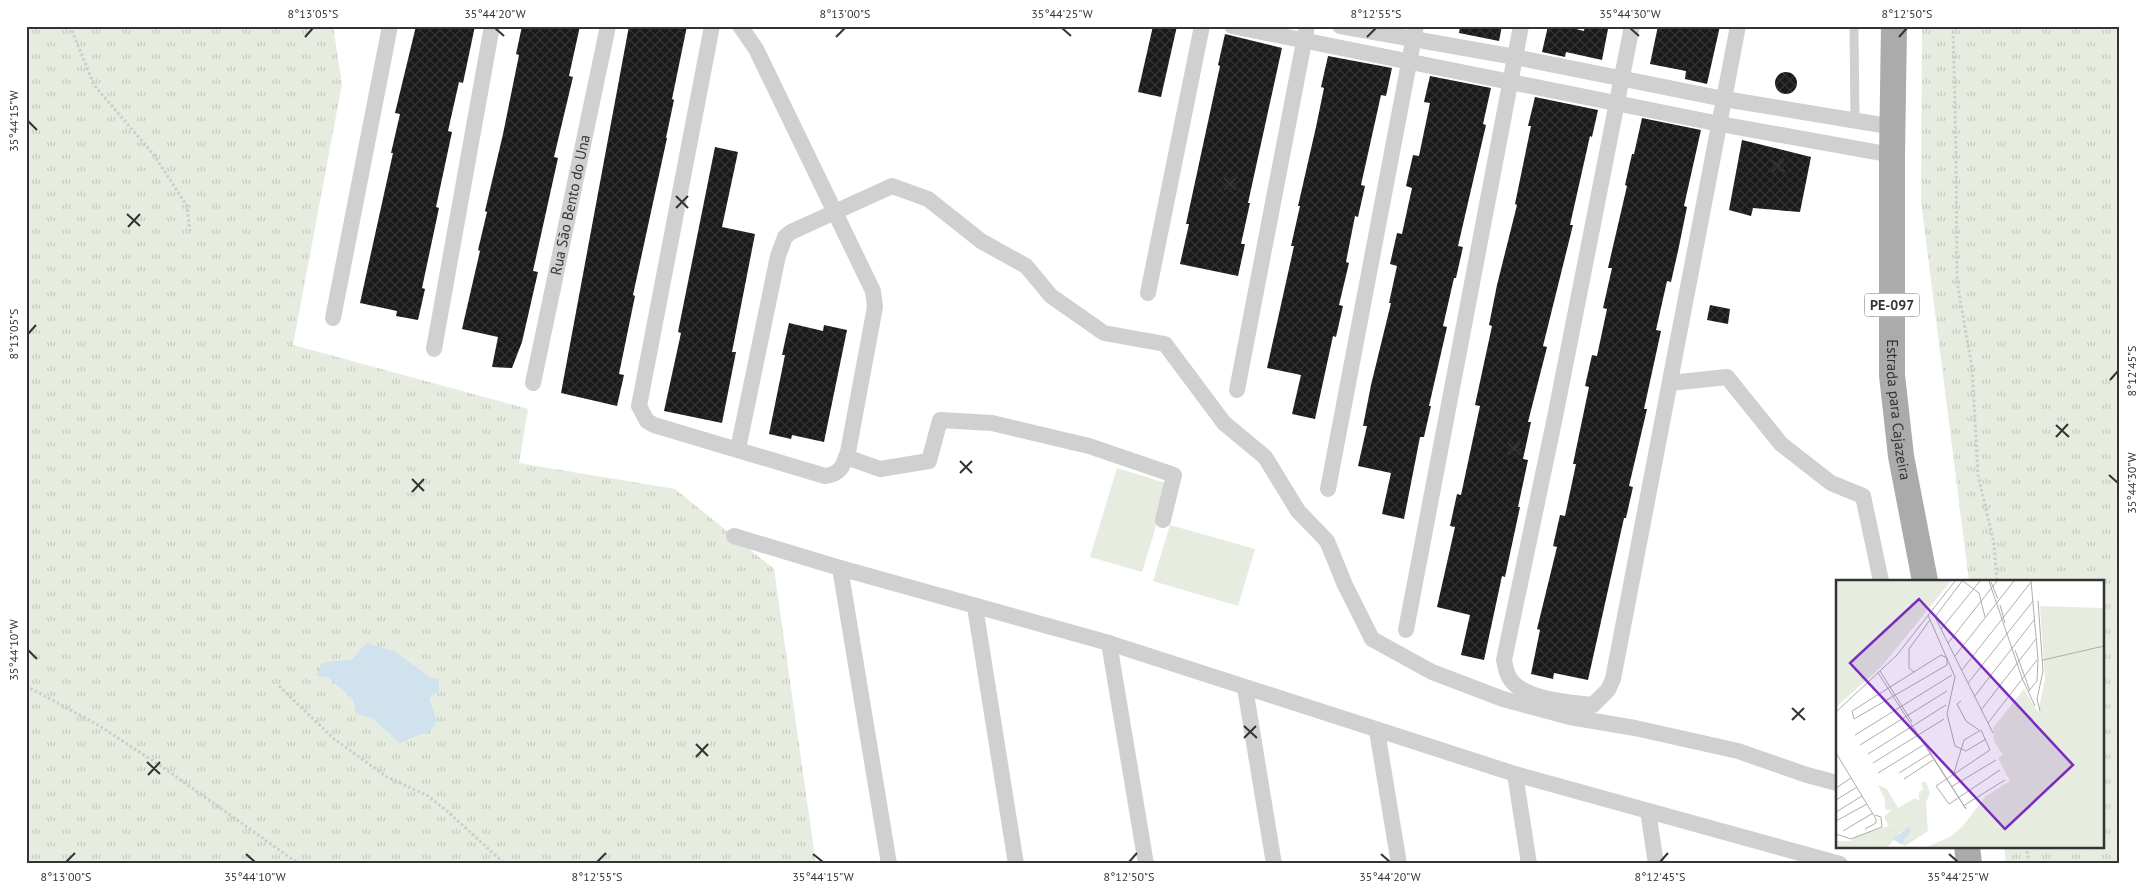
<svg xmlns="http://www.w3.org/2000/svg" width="2146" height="890" viewBox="0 0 2146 890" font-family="'PT Sans',sans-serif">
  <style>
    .grass { fill: url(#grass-tufts) }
    .pitch { fill: #e6ecdf }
    .water { fill: #cfe2ee }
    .building { fill: url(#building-cross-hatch) }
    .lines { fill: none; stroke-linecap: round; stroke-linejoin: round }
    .path { stroke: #cdcdcd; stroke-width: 3; stroke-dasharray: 2.5 2.5; stroke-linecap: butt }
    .lane { stroke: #d0d0d0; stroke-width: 9 }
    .street { stroke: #d0d0d0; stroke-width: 16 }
    .primary { stroke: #ababab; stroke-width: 26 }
    .ticks { fill: none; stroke: #333; stroke-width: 2 }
    .labels { text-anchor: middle; stroke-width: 5; stroke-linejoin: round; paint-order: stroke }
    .shield { fill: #fff; stroke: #707070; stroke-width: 1 }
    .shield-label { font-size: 14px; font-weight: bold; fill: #333 }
    .street-label { font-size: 15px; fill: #333; stroke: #fff }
    .inset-road { fill: none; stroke: #adadad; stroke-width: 1 }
    .view { fill: #7b2cbf; fill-opacity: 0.15; stroke: #7b2cbf; stroke-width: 2.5 }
    .inset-edge { fill: none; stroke: #333; stroke-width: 2.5 }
    .neatline { fill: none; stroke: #333; stroke-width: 2 }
    .ticks-label { font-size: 12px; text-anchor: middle; fill: #333 }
  </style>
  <defs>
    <pattern id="grass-tufts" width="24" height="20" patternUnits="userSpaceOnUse" patternTransform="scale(1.25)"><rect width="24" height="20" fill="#e6ecdf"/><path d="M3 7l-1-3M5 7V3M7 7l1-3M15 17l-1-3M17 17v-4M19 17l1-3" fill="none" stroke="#c6cbc0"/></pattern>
    <pattern id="building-cross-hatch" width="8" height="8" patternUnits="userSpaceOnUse" patternTransform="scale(1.25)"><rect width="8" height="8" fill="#1a1a1a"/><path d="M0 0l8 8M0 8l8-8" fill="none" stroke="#333"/></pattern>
  </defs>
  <rect width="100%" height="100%" fill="#fff"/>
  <!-- grass -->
  <path class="grass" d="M26,26H333L342,84L293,345L528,409L519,463L675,489L774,569L816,864H26Z
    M1922,26H2120V864H2006L2004,846H2102V581H1969L1921,201Z"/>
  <!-- pitch -->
  <path class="pitch" d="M1117,468L1169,484L1142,572L1090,557Z
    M1170,525L1255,549L1238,606L1153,581Z"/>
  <!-- water -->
  <path class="water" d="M366,643L394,651L431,678L439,679V690L429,698L437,721L431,730L400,743L372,718L356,713L353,699L328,677L316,676L322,663L353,659Z"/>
  <!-- building -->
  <path class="building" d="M416,26H475L463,83L459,82L448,131L452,132L436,207L439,208L422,288L425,289L418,320L396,316L397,311L360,303L393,153H391L400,114L395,113Z
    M522,26H580L569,76L573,77L554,157L558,158L533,271L538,272L522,342L512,368L492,367L498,337L462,329L480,251L478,250L487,212L485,211L503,134L519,55L516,54Z
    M629,26H687L672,99L674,100L666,138H667L633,295L635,296L619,374L624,375L617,406L561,393Z
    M1153,26H1177L1161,97L1138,92Z
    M1460,26H1502L1499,41L1459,33Z
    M1548,26H1564L1584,31L1585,26L1608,29L1602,60L1566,52L1565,57L1542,52Z
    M1658,26H1720L1707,84L1685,79L1686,71L1650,64Z
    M1225,34L1282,48L1248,203H1250L1241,244H1245L1238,276L1180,264L1189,224H1186L1220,66L1218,65Z
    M1328,56L1392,68L1386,96L1381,95L1361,185L1365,186L1358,217L1355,216L1346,262L1349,263L1339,305L1343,306L1336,337L1333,336L1315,419L1292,414L1301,375L1267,368L1294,246H1291L1300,206H1298L1316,127L1324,88L1321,87Z
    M1775 83a11 11 0 1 1 22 0a11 11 0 1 1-22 0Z
    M1430,76L1491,88L1483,124L1486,125L1458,246L1463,247L1456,278H1454L1443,326L1447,327L1429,406H1431L1424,437H1420L1404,519L1382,514L1391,473L1358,466L1367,426H1363L1371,385L1391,303H1389L1397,266L1390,264L1397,233L1402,234L1412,188L1406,186L1413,155L1419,156L1430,103L1424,102Z
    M1535,97L1598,110L1592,137L1590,136L1570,225H1573L1543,346L1547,347L1528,422H1531L1523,459L1528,460L1518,507H1520L1505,577L1502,576L1484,660L1461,655L1470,615L1437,607L1455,527L1450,526L1457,494L1461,495L1480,406L1475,405L1492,326L1489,325L1497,285L1517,205L1515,204L1531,126H1528Z
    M1642,118L1701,130L1684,206L1687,207L1678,251L1671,282L1667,281L1656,330L1661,331L1644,409H1647L1629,486L1633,487L1626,518H1624L1588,680L1554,673L1553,679L1531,674L1540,630L1537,629L1557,547L1553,546L1560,515L1565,516L1576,464H1573L1589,387L1585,386L1592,355L1597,356L1607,309L1603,308L1612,268H1608L1627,186L1625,185L1632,154H1634Z
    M1742,140L1811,157L1800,212L1753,208L1751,216L1729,210Z
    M715,147L738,152L722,227L755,234L732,352H736L722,423L664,411L681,333L678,332Z
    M1710,305L1730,309L1728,324L1707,320Z
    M789,323L823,331L824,325L847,330L824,442L792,435L791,439L769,434L785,355H782Z"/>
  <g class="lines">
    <!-- path -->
    <path class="path" d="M70,26L94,85L154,155L187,206L190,231
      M1953,26L1956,152L1957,282L1972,367L1978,475L1994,544L1997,581
      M26,686L98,725L164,768L299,864
      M279,686L334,739L387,777L428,796L447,811L505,864
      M2026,846L2029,864"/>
    <!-- lane -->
    <path class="lane" d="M1854,26L1855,120"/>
    <!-- street -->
    <g class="street">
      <path d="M712,26L639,406L647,421L654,425L825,476C840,474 843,467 848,452L875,307L873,291L756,49L740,26"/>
      <path d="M1232,26L1720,124L1892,155"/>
      <path d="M1340,26L1515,57L1724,99L1894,127"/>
      <path d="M1632,26L1555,417L1504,660C1505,664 1506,671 1508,675C1519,700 1569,702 1593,705L1608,690L1613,679L1738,26"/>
      <path d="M1148,293L1202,26"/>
      <path d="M333,318L390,26"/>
      <path d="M434,349L492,26"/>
      <path id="s1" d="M533,383L608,26"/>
      <path d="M1670,383L1727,377L1781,444L1831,483L1863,496L1881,581"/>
      <path d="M1237,390L1307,26"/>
      <path d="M738,449L778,256L785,237L791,232L892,186L928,199L981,241L1026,266L1051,296L1104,333L1165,344L1224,423L1265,457L1298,511L1327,541L1345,585L1372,639L1432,672L1503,699L1570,717L1635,728L1738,751L1807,775L1837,783"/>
      <path d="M846,457L880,469L929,461L940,420L992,423L1089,446L1174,475L1163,520"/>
      <path d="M1328,489L1416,26"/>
      <path d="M734,536L840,568L1109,643L1515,774L1840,864"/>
      <path d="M840,568L889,864"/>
      <path d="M975,607L1016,864"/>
      <path d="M1406,630L1521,26"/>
      <path d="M1109,643L1146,864"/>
      <path d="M1245,688L1274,864"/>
      <path d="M1377,731L1399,864"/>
      <path d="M1515,774L1529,864"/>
      <path d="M1648,811L1656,864"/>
    </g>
    <!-- primary -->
    <g class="primary">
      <path id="s2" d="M1894,26L1892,155V375L1901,456L1925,581"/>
      <path d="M1967,846L1969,864"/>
    </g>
  </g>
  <!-- ticks -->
  <path class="ticks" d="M495,28L504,36M1062,28L1071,36M1630,28L1639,36M305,37L313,28M836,37L845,28M1367,37L1376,28M1899,37L1907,28M28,121L37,130M1772,160L1785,172M1772,172L1784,159M1224,178L1236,190M1224,190L1236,178M676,196L688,208M676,208L688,196M127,214L140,226M128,227L140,214M28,334L36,325M2110,380L2118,371M2056,425L2069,437M2056,437L2068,424M1508,443L1521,455M1508,455L1520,443M960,461L972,473M960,473L972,461M2109,475L2118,483M412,479L424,491M412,492L424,479M28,650L37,659M1792,708L1805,720M1792,720L1804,708M1244,726L1257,738M1244,738L1256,726M696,744L708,756M696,757L708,744M147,762L160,774M148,775L160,762M246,854L255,862M813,854L823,862M1381,854L1390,862M1949,854L1958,862M66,862L75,853M597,862L606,853M1129,862L1137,853M1660,862L1668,853"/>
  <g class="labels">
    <!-- shield labels -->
    <rect class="shield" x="1864.5" y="293.5" width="55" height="23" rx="4"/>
    <g class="shield-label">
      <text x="1892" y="310">PE-097</text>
    </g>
    <!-- street labels -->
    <g class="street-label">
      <text dy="5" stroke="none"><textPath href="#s1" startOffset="182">Rua São Bento do Una</textPath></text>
      <text dy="5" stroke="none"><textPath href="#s2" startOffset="384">Estrada para Cajazeira</textPath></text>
    </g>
  </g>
  <!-- overview -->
  <g transform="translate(1836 580)">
    <rect width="268" height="268" fill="#fff"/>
    <path d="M0,1H115L46,86L0,127ZM204,26L267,28V267H91L114,257L126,247L150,216L174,201L162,178L167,175L158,161L157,148L188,109L202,132L209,100ZM87,236L91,238L92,251L69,266L65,264L70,255L64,252L52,267H0V261H15L20,256Z" fill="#e6ecdf"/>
    <path d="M85,202H90L94,213L90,222L91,238L53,246L48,237L55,230L49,229V219L42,205L51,209L62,228L79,218L83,221V212L87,210Z" fill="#e6ecdf"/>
    <path d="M73,247L75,251L65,264L56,259Z" fill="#cfe2ee"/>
    <path class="inset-road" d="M126,1L99,37L157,153M127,1L143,13L149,37M153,1L186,98L199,126M155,2L162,19M202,21L207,91L201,119L204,131M164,25L169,43M92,35L119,97L111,134L119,166L130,171L150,159M105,49L144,1M112,63L161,1M179,70L194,111M105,75L111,78V85L18,139L16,131ZM119,76L178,1M207,80L268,66M126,90L195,2M44,91L76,142M78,92L73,88V69L94,40M42,93L130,229M132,103L197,21M192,112L201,101L202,79L195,1M138,117L198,40M125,121L121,124L130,141L143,150M145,130L200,59M0,132L61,75L119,1M152,143L201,80M19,155L116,95M84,156L130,229M24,165L111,111M0,173L40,239V243L29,249M32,174L110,125M37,183L108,139M42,193L89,164M63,193L95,173M118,193L128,160L145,150L154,170L100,206L113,224L164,190M68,199L97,180M115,207L160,180M0,208L15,198M0,220L21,207M127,226L169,200M0,232L26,216M0,241L31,224M7,251L37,233M0,254L15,259L46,247L45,237L39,235"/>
    <path class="view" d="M83,19L237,185L169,249L14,83Z"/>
    <rect width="268" height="268" class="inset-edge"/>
  </g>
  <!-- border -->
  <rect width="2146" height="890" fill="none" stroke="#ffffff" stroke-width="55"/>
  <rect x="28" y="28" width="2090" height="834" class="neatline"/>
  <g class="ticks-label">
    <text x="313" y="18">8°13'05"S</text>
    <text x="495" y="18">35°44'20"W</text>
    <text x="845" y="18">8°13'00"S</text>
    <text x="1062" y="18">35°44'25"W</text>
    <text x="1376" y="18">8°12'55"S</text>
    <text x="1630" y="18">35°44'30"W</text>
    <text x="1907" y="18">8°12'50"S</text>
    <text transform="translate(14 121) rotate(-90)" y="4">35°44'15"W</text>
    <text transform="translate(14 334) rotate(-90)" y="4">8°13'05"S</text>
    <text transform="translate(2132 371) rotate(-90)" y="4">8°12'45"S</text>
    <text transform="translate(2132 483) rotate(-90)" y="4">35°44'30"W</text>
    <text transform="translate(14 650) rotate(-90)" y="4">35°44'10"W</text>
    <text x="66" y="881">8°13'00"S</text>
    <text x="255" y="881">35°44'10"W</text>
    <text x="597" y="881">8°12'55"S</text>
    <text x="823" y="881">35°44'15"W</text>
    <text x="1129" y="881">8°12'50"S</text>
    <text x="1390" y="881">35°44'20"W</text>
    <text x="1660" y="881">8°12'45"S</text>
    <text x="1958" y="881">35°44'25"W</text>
  </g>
</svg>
